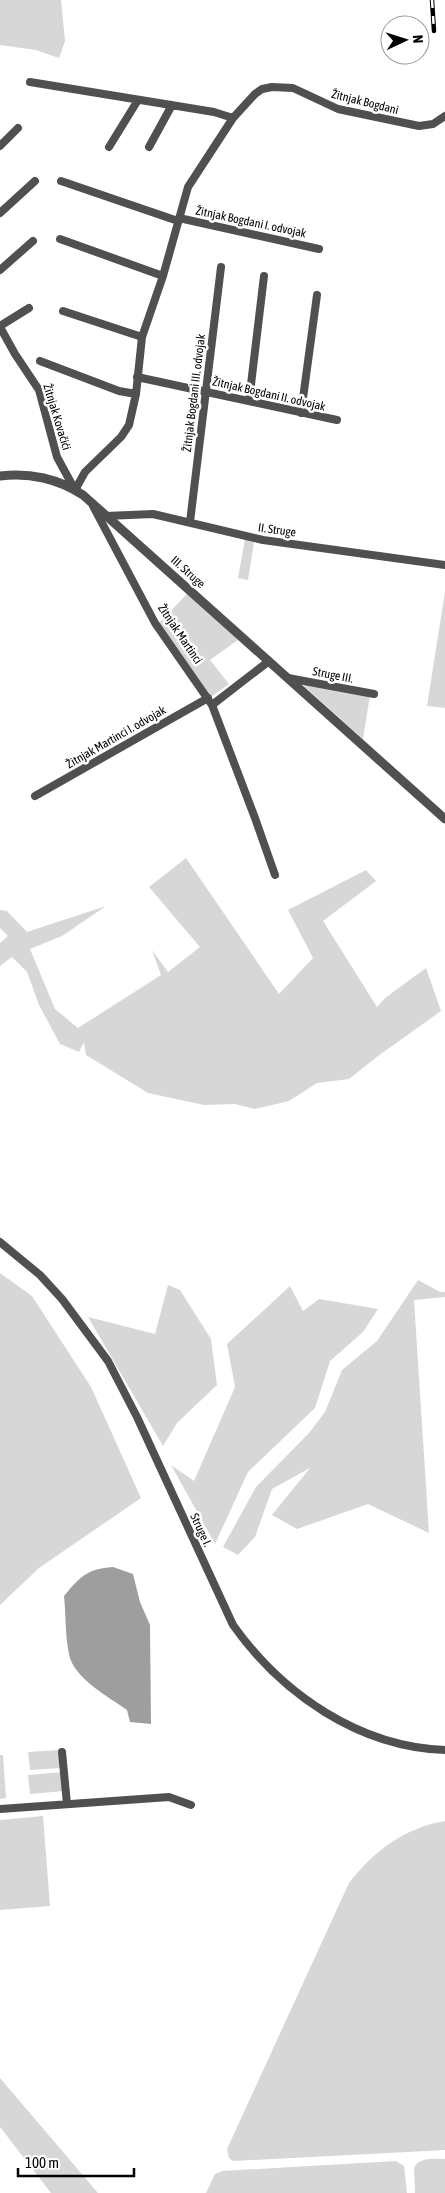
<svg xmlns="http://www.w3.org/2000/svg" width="445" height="2193" viewBox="0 0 445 2193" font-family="'Asap Condensed',sans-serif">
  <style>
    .green { fill: #d7d7d7 }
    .water { fill: #9e9e9e }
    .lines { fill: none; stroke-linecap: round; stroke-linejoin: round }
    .minor { stroke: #505050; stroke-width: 8 }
    .tertiary { stroke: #505050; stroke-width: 9 }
    .rail-casing { stroke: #000; stroke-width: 4.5 }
    .rail { stroke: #fff; stroke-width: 2.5; stroke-dasharray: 8; stroke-linecap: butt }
    .labels { text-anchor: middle; stroke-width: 5; stroke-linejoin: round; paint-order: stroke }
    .street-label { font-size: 12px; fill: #000; stroke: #fff }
  </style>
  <rect width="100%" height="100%" fill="#fff"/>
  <!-- green -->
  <path class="green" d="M0,0H61L65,41L59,58L36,50L0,45Z
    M245,539L254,542L248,580L238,578Z
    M445,592V708L427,706Z
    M188,593L238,640L210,660L229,684L211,697L158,624Z
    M306,682L370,695L363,739L304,686Z
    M186,858L279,994L313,958L288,910L366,870L376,881L323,921L377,1007L385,998L426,968L441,1011L378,1056L349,1079L317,1083L289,1101L255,1109L235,1104L204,1105L148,1093L86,1055L84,1042L79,1052L60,1044L39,1005L27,972L12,957L0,966V943L8,936L0,928V910L7,911L27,932L106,906L62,936L30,949L55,1009L78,1028L161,975L152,950L168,972L200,947L149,887Z
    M0,1273L32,1296L91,1387L141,1498L39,1568L0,1605Z
    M418,1280L440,1292H445V1297L414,1300L429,1533L368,1504L297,1529L272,1515L310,1468L272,1489L255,1537L238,1555L223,1547L256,1487L309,1433L325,1412L342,1370L377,1341Z
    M168,1285L180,1290L211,1339L217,1385L177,1423L163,1446L88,1317L155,1334Z
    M290,1286L303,1311L319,1299L378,1309L363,1332L330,1361L315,1408L248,1472L215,1544L171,1465L194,1481L235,1387L227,1344Z
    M60,1750L61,1768L30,1770L28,1752Z
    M0,1755H3L6,1798L0,1799Z
    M63,1772L64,1791L30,1794L28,1775Z
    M43,1816L50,1906L0,1910V1820Z
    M445,1821V2150L233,2161L229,2158L227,2149L349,1883C374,1851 404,1828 445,1821Z
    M0,2078L98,2193H51L0,2127Z
    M445,2159V2193H415L414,2168C419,2157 434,2159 445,2159Z
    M396,2161L404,2166L407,2193H206L215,2174L222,2171Z"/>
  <!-- water -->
  <path class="water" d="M113,1567L133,1574L140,1602L150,1625L151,1724L130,1722L127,1710C109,1697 73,1678 69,1654C65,1636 66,1615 64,1596C81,1576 87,1569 113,1567Z"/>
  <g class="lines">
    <!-- minor -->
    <path class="minor" d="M30,82L214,112L233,118
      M0,146L18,128
      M109,147L138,100
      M149,147L172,105
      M61,181L178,221
      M0,213L35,181
      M179,218L319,249
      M60,239L163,276
      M0,270L33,241
      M63,311L142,337
      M0,326L29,308
      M0,327L15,354L39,390L57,457L75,490
      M40,361L119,391L136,394
      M137,377L337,420
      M249,401L264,276
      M301,413L317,295
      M75,490L85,472L121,437L129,425L136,394L142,337L163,276L188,187L233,118L255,94L262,89L272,87L293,88L338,109L419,126L433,124L445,116
      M93,506L155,623L212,705L255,818L275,875
      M106,516L153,514L263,540L445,565
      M190,522L221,267
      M288,678L374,694
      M212,705L269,661
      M35,796L208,698
      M0,1242L40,1275L62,1299L108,1361L137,1417L233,1625C282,1694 359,1747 445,1750
      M62,1752L67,1804
      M0,1809L169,1797L191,1805"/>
    <!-- tertiary -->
    <path class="tertiary" d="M0,476C29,472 59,479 83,495L445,819"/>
    <defs>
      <path id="rail" d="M432,0L434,31"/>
    </defs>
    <!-- rail casing -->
    <use href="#rail" class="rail-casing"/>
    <!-- rail -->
    <use href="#rail" class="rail"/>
  </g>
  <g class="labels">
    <!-- street labels -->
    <g class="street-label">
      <text transform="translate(365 102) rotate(14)" y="4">Žitnjak Bogdani</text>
      <text transform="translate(251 222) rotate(12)" y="4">Žitnjak Bogdani I. odvojak</text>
      <text transform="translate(194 393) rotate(-83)" y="4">Žitnjak Bogdani III. odvojak</text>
      <text transform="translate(269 394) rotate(13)" y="4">Žitnjak Bogdani II. odvojak</text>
      <text transform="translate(57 417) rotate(73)" y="4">Žitnjak Kovačići</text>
      <text transform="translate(277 530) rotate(8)" y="4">II. Struge</text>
      <text transform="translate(188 572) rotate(42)" y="4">III. Struge</text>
      <text transform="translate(180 634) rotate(56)" y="4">Žitnjak Martinci</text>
      <text transform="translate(333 675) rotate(11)" y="4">Struge III.</text>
      <text transform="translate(116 737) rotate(-30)" y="4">Žitnjak Martinci I. odvojak</text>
      <text transform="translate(201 1530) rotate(65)" y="4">Struge I.</text>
    </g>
  </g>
  <!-- north arrow -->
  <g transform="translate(405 40) rotate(86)"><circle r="24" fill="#ffffff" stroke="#999999"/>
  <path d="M0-4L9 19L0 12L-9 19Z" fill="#000000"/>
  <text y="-8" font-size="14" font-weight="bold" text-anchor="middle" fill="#000000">N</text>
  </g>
  <!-- scale -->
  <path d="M18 2168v8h116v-8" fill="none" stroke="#000000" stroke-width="2.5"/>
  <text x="25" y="2168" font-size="15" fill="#000000" stroke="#ffffff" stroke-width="4" paint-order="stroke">100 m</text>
</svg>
